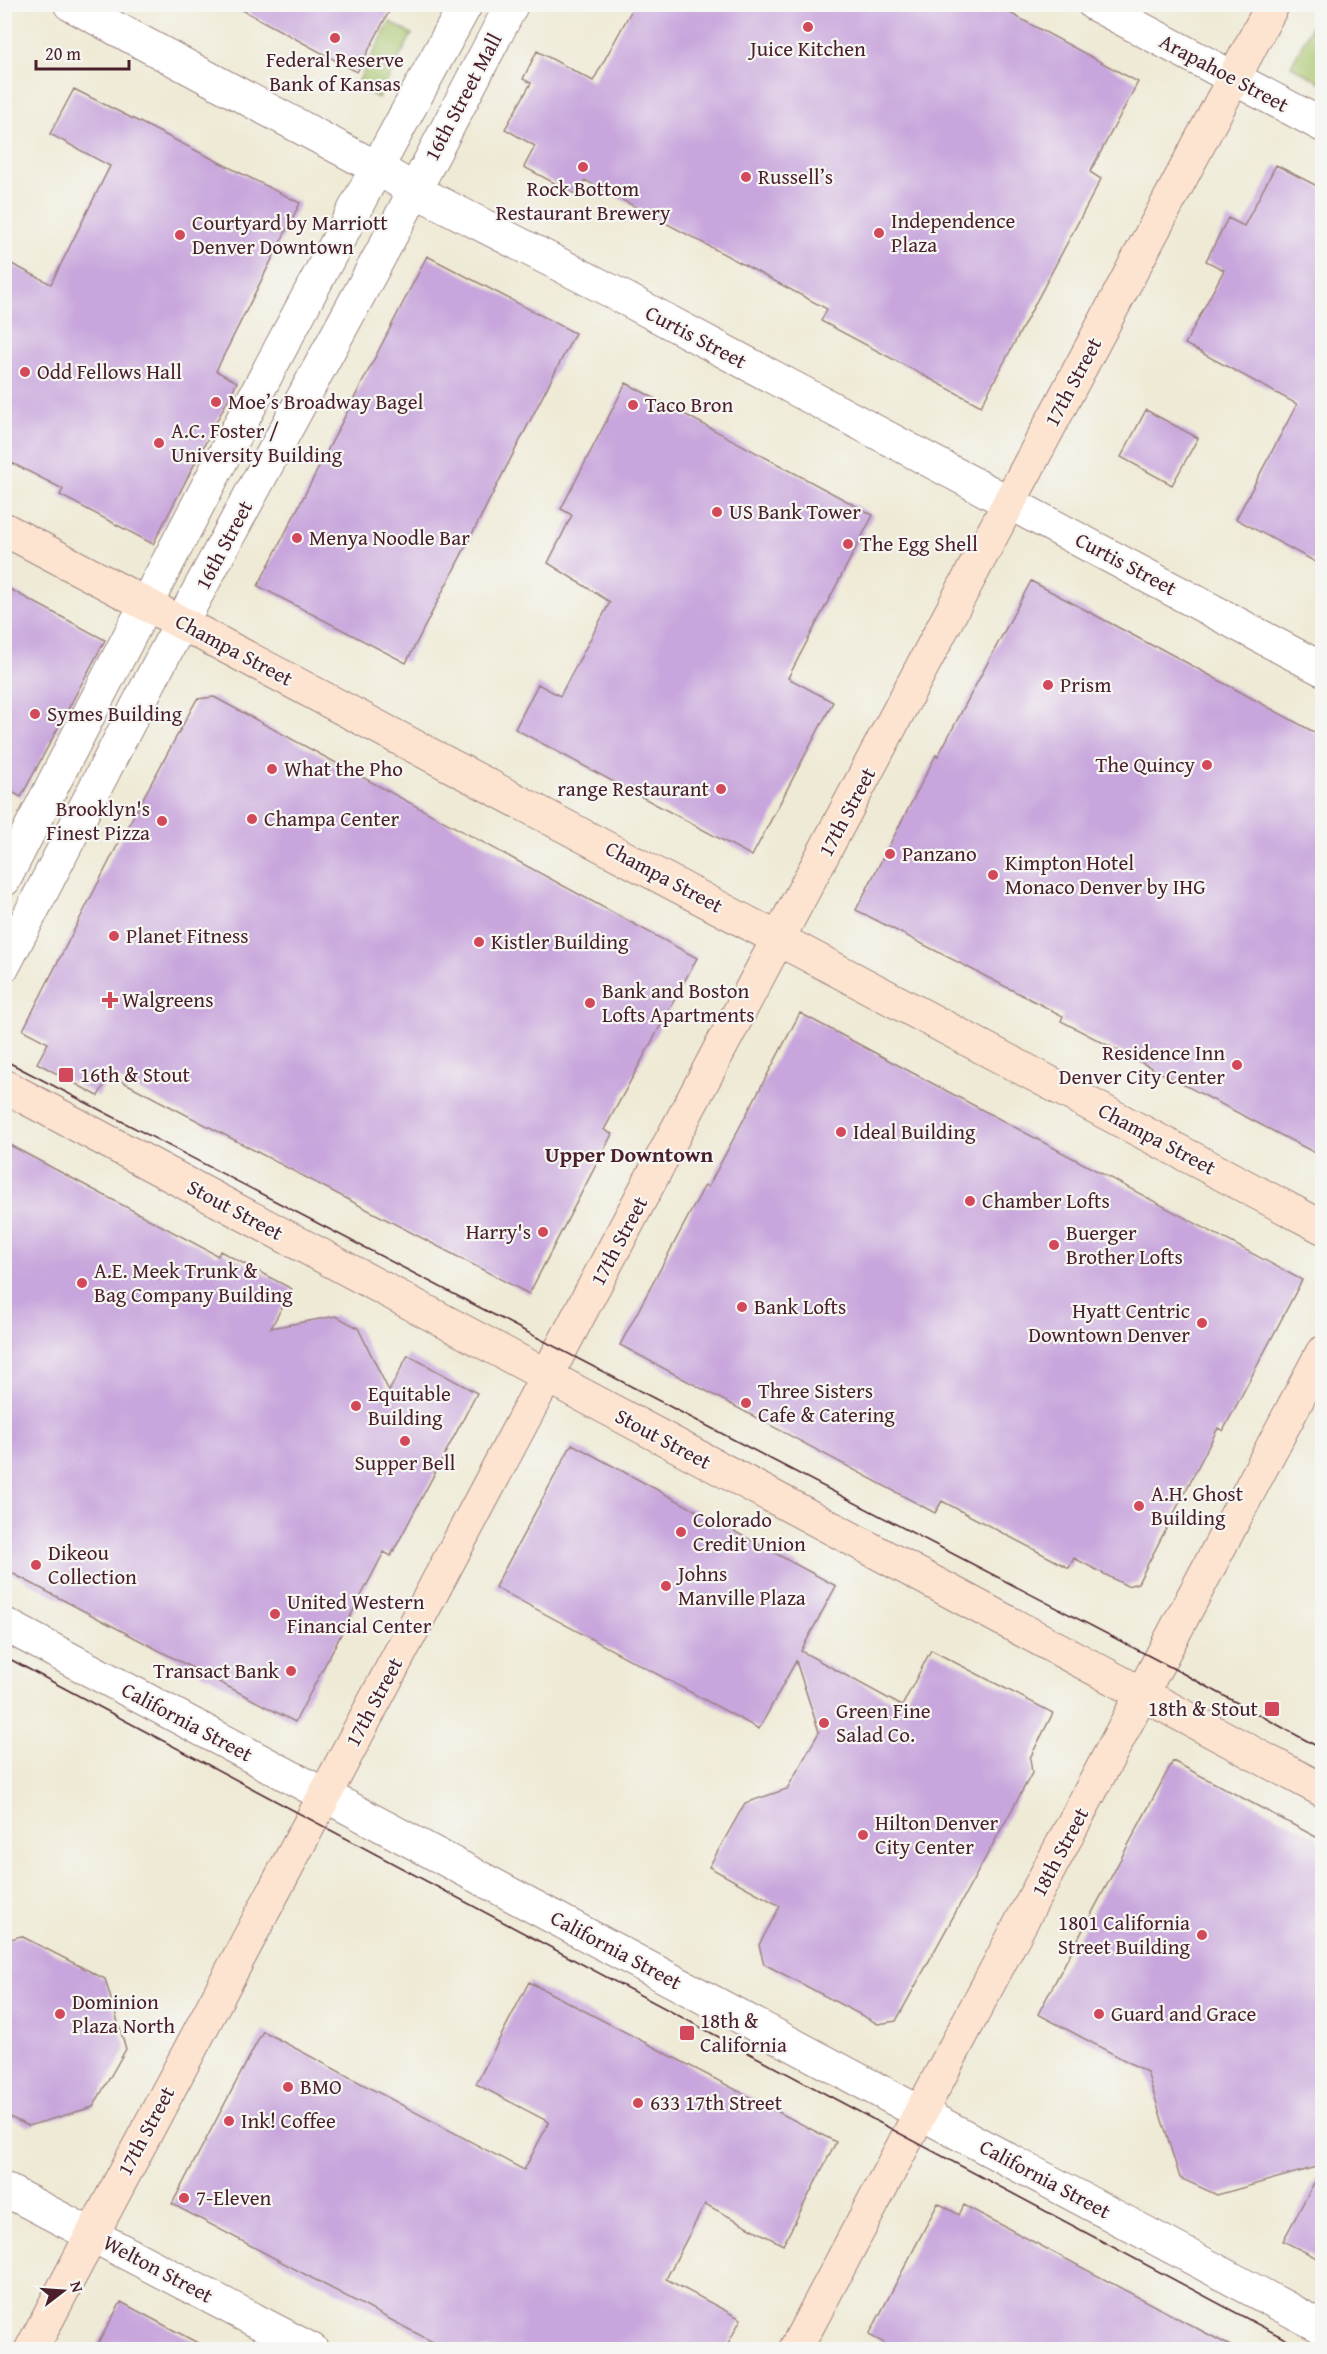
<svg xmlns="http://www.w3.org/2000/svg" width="1327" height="2354" viewBox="0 0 1327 2354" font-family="'Gentium Book Plus',serif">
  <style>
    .green { fill: #a7c46b; stroke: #78724b; stroke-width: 1.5 }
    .building { fill: #c8a5dc }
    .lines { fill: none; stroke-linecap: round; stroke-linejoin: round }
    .minor-casing { stroke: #9c8480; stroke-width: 35 }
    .tertiary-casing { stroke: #9c8480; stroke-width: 35 }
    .secondary-casing { stroke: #9c8480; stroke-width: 35 }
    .minor { stroke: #fff; stroke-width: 33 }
    .tertiary { stroke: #fff; stroke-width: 33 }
    .secondary { stroke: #fde4d0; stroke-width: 33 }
    .tram { stroke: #4a1f2b; stroke-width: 1.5 }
    .poi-dot { fill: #d1495b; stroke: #f6f6f2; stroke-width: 2 }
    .labels { text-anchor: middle; stroke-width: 4.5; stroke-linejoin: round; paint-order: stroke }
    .poi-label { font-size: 21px; fill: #4a1f2b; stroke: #f6f6f2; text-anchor: start }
    .street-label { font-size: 21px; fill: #4a1f2b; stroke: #f6f6f2 }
    .neighbourhood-label { font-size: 22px; font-weight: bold; fill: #4a1f2b; stroke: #f6f6f2 }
  </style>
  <rect width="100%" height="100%" fill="#f6f6f2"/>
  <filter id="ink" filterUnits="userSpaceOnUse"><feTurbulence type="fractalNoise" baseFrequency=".0167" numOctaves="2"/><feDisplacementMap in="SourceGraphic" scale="12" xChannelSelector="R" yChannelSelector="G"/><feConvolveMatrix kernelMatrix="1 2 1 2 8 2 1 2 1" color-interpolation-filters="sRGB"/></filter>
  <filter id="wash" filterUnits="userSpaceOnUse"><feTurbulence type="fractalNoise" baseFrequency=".008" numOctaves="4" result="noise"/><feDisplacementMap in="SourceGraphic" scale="24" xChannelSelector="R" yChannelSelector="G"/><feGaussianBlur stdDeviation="1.35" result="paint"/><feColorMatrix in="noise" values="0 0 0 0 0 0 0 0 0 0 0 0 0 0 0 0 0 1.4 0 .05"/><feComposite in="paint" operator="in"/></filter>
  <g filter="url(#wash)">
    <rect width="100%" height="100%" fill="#efead5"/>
    <!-- green -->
    <path class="green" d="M1322,5V83L1291,66Z
      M390,22L412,34L378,98L356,86Z"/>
    <g id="blocks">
      <!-- building -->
      <path class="building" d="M231,4H393L357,72Z
        M635,4H993L1138,82L1090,172L1101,179L981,406L821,321L827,309L585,180L577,195L524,167L535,146L505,129L531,83L523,79L537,51L593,81Z
        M74,89L300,203L216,371L237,382L153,544L60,495L63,489L4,459V260L51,284L110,166L50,134Z
        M1276,165L1323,189V566L1236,519L1297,404L1185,344L1224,270L1206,261L1228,218L1244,226Z
        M427,256L575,333L406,663L258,586Z
        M626,383L873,515L788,678L833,702L752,856L515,729L538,684L560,696L610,602L548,563L572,515L561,509Z
        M1146,410L1198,438L1172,485L1121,457Z
        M1031,581L1155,647L1156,646L1323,737V1157L1061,1021L1063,1016L856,910L936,755L938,756Z
        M4,586L105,640L21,797L4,788Z
        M214,697L697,958L604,1130L612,1134L529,1294L110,1075L98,1096L37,1063L48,1043L23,1030L116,848L197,699Z
        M800,1013L1302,1280L1223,1431L1218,1428L1138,1583L1127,1586L1074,1558L1069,1568L942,1501L935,1513L620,1345L705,1185L708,1187Z
        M4,1142L218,1256L220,1251L292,1289L271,1328L336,1316L358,1328L389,1391L408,1355L477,1393L391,1556L384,1552L295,1722L4,1569Z
        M572,1444L836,1586L801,1651L902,1706L931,1650L1053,1713L1030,1758L1032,1773L896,2021L878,2024L764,1964L759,1945L780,1906L709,1867L745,1803L787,1789L819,1732L796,1661L759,1729L495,1587Z
        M1173,1761L1318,1838L1323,1855V2165L1217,2195L1180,2178L1147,2072L1038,2014Z
        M21,1936L105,1979L126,2049L93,2107L28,2126L4,2114V1941Z
        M529,1982L836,2142L783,2245L705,2204L666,2279L741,2319L725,2349H446L172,2204L263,2031L524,2170L549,2122L476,2084Z
        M1323,2166V2261L1283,2241Z
        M938,2203L959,2215L964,2205L1236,2349H895L869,2335Z
        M121,2302L134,2309L209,2349H95Z"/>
    </g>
  </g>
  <g filter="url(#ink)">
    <use href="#blocks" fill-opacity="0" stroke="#9c8480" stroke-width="1.5"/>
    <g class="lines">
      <defs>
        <path id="minor" d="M4,880C154,586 307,294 466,4
          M4,965L160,662L395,228L512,4"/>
        <path id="tertiary" d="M70,4L377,168L414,190L611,291L1322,669
          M1094,4L1322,125
          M4,1624L1322,2327
          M4,2189L312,2350"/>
        <path id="secondary" d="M4,529L1322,1227
          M4,1086L1322,1790
          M31,2350L1273,4
          M795,2350L1322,1353"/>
      </defs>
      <!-- minor casing -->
      <use href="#minor" class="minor-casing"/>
      <!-- tertiary casing -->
      <use href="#tertiary" class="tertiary-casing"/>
      <!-- secondary casing -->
      <use href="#secondary" class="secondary-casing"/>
      <!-- minor -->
      <use href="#minor" class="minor"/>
      <!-- tertiary -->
      <use href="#tertiary" class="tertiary"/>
      <!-- secondary -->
      <use href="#secondary" class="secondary"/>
      <!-- tram -->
      <path class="tram" d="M4,1060L1182,1673L1322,1749
        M4,1656L1306,2350"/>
    </g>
  </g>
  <!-- markers -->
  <g class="poi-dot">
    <circle cx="808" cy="27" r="6"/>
    <circle cx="335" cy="38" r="6"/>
    <circle cx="583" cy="167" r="6"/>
    <circle cx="746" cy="177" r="6"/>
    <circle cx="879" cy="233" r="6"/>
    <circle cx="180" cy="235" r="6"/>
    <circle cx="25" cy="372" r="6"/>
    <circle cx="216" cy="402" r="6"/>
    <circle cx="633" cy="405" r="6"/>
    <circle cx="159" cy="443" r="6"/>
    <circle cx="717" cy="512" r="6"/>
    <circle cx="297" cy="538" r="6"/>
    <circle cx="848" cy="544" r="6"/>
    <circle cx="1048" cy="685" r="6"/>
    <circle cx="35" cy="714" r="6"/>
    <circle cx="1207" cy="765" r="6"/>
    <circle cx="272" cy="769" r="6"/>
    <circle cx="721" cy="789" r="6"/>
    <circle cx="252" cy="819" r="6"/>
    <circle cx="162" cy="821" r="6"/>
    <circle cx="890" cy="854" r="6"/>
    <circle cx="993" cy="875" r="6"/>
    <circle cx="114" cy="936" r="6"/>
    <circle cx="479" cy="942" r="6"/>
    <path d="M107 991h6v6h6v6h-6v6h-6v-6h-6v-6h6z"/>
    <circle cx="590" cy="1003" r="6"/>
    <circle cx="1237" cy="1065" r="6"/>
    <rect x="58" y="1067" width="16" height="16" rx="3"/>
    <circle cx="841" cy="1132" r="6"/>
    <circle cx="970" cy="1201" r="6"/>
    <circle cx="543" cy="1232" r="6"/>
    <circle cx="1054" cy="1245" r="6"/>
    <circle cx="82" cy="1283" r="6"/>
    <circle cx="742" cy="1307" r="6"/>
    <circle cx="1202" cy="1323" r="6"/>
    <circle cx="746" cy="1403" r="6"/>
    <circle cx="356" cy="1406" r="6"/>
    <circle cx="405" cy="1441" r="6"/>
    <circle cx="1139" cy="1506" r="6"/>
    <circle cx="681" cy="1532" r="6"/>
    <circle cx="36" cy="1565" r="6"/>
    <circle cx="666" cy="1586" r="6"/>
    <circle cx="275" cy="1614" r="6"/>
    <circle cx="291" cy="1671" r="6"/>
    <rect x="1264" y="1701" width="16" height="16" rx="3"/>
    <circle cx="824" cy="1723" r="6"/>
    <circle cx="863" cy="1835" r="6"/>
    <circle cx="1202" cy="1935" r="6"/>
    <circle cx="60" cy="2014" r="6"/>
    <circle cx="1099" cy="2014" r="6"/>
    <rect x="679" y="2025" width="16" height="16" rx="3"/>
    <circle cx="288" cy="2087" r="6"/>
    <circle cx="638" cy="2103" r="6"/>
    <circle cx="229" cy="2121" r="6"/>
    <circle cx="184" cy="2198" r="6"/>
  </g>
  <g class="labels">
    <!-- poi labels -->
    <g class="poi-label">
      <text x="808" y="56" text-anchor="middle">Juice Kitchen</text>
      <text x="335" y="67" text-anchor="middle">Federal Reserve<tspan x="335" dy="24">Bank of Kansas</tspan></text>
      <text x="758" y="184">Russell’s</text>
      <text x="583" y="196" text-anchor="middle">Rock Bottom<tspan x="583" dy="24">Restaurant Brewery</tspan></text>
      <text x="891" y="228">Independence<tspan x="891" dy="24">Plaza</tspan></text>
      <text x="192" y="230">Courtyard by Marriott<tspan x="192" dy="24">Denver Downtown</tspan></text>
      <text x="37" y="379">Odd Fellows Hall</text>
      <text x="228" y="409">Moe’s Broadway Bagel</text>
      <text x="645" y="412">Taco Bron</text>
      <text x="171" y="438">A.C. Foster /<tspan x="171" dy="24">University Building</tspan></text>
      <text x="729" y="519">US Bank Tower</text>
      <text x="309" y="545">Menya Noodle Bar</text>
      <text x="860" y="551">The Egg Shell</text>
      <text x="1060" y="692">Prism</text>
      <text x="47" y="721">Symes Building</text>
      <text x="1195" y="772" text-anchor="end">The Quincy</text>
      <text x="284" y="776">What the Pho</text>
      <text x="709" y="796" text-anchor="end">range Restaurant</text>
      <text x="150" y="816" text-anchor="end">Brooklyn's<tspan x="150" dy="24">Finest Pizza</tspan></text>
      <text x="264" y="826">Champa Center</text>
      <text x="902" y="861">Panzano</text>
      <text x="1005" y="870">Kimpton Hotel<tspan x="1005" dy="24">Monaco Denver by IHG</tspan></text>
      <text x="126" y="943">Planet Fitness</text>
      <text x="491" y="949">Kistler Building</text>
      <text x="602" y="998">Bank and Boston<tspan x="602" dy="24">Lofts Apartments</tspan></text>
      <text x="122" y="1007">Walgreens</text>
      <text x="1225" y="1060" text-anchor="end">Residence Inn<tspan x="1225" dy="24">Denver City Center</tspan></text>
      <text x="80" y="1082">16th &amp; Stout</text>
      <text x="853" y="1139">Ideal Building</text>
      <text x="982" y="1208">Chamber Lofts</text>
      <text x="531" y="1239" text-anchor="end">Harry's</text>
      <text x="1066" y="1240">Buerger<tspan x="1066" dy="24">Brother Lofts</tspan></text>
      <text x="94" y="1278">A.E. Meek Trunk &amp;<tspan x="94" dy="24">Bag Company Building</tspan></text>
      <text x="754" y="1314">Bank Lofts</text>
      <text x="1190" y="1318" text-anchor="end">Hyatt Centric<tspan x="1190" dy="24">Downtown Denver</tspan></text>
      <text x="758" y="1398">Three Sisters<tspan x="758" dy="24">Cafe &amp; Catering</tspan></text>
      <text x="368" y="1401">Equitable<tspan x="368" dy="24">Building</tspan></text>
      <text x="405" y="1470" text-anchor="middle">Supper Bell</text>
      <text x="1151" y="1501">A.H. Ghost<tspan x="1151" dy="24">Building</tspan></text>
      <text x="693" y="1527">Colorado<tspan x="693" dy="24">Credit Union</tspan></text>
      <text x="48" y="1560">Dikeou<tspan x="48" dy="24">Collection</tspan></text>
      <text x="678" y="1581">Johns<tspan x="678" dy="24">Manville Plaza</tspan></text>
      <text x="287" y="1609">United Western<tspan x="287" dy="24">Financial Center</tspan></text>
      <text x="279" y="1678" text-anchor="end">Transact Bank</text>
      <text x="1258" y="1716" text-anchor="end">18th &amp; Stout</text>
      <text x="836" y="1718">Green Fine<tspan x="836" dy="24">Salad Co.</tspan></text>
      <text x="875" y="1830">Hilton Denver<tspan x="875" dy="24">City Center</tspan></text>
      <text x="1190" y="1930" text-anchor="end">1801 California<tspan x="1190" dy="24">Street Building</tspan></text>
      <text x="72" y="2009">Dominion<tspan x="72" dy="24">Plaza North</tspan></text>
      <text x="1111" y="2021">Guard and Grace</text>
      <text x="700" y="2028">18th &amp;<tspan x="700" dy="24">California</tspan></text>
      <text x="300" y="2094">BMO</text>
      <text x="650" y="2110">633 17th Street</text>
      <text x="241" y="2128">Ink! Coffee</text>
      <text x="196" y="2205">7-Eleven</text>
    </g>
    <!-- street labels -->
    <g class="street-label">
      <text transform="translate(1224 73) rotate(28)" y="7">Arapahoe Street</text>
      <text transform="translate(463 97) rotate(-62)" y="7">16th Street Mall</text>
      <text transform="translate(696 337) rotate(28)" y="7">Curtis Street</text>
      <text transform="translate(1073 382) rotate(-62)" y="7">17th Street</text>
      <text transform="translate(224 545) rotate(-62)" y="7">16th Street</text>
      <text transform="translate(1126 564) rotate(28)" y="7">Curtis Street</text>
      <text transform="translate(234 650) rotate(28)" y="7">Champa Street</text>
      <text transform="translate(847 812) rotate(-62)" y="7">17th Street</text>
      <text transform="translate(664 877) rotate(28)" y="7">Champa Street</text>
      <text transform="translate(1157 1139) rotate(28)" y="7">Champa Street</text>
      <text transform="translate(235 1210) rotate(28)" y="7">Stout Street</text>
      <text transform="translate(619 1241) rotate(-62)" y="7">17th Street</text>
      <text transform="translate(663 1439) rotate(28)" y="7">Stout Street</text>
      <text transform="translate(374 1702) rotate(-62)" y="7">17th Street</text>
      <text transform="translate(187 1722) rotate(28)" y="7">California Street</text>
      <text transform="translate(1060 1852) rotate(-62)" y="7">18th Street</text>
      <text transform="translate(616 1950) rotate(28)" y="7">California Street</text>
      <text transform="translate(146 2131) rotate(-62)" y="7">17th Street</text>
      <text transform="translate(1045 2179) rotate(28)" y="7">California Street</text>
      <text transform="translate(158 2269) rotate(28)" y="7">Welton Street</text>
    </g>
    <!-- neighbourhood labels -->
    <g class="neighbourhood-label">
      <text x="629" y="1162">Upper Downtown</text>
    </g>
  </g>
  <!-- margin -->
  <rect width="1327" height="2354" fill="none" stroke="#f6f6f2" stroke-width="24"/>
  <!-- north arrow -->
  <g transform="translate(63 2291) rotate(73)" stroke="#f6f6f2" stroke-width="4.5" paint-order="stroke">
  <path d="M0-4.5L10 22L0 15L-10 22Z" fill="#4a1f2b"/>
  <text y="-9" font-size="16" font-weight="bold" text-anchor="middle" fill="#4a1f2b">N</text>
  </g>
  <!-- scale -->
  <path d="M36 60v9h93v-9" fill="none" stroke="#4a1f2b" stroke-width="3"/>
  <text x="45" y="60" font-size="18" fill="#4a1f2b" stroke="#f6f6f2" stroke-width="4.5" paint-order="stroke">20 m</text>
</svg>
